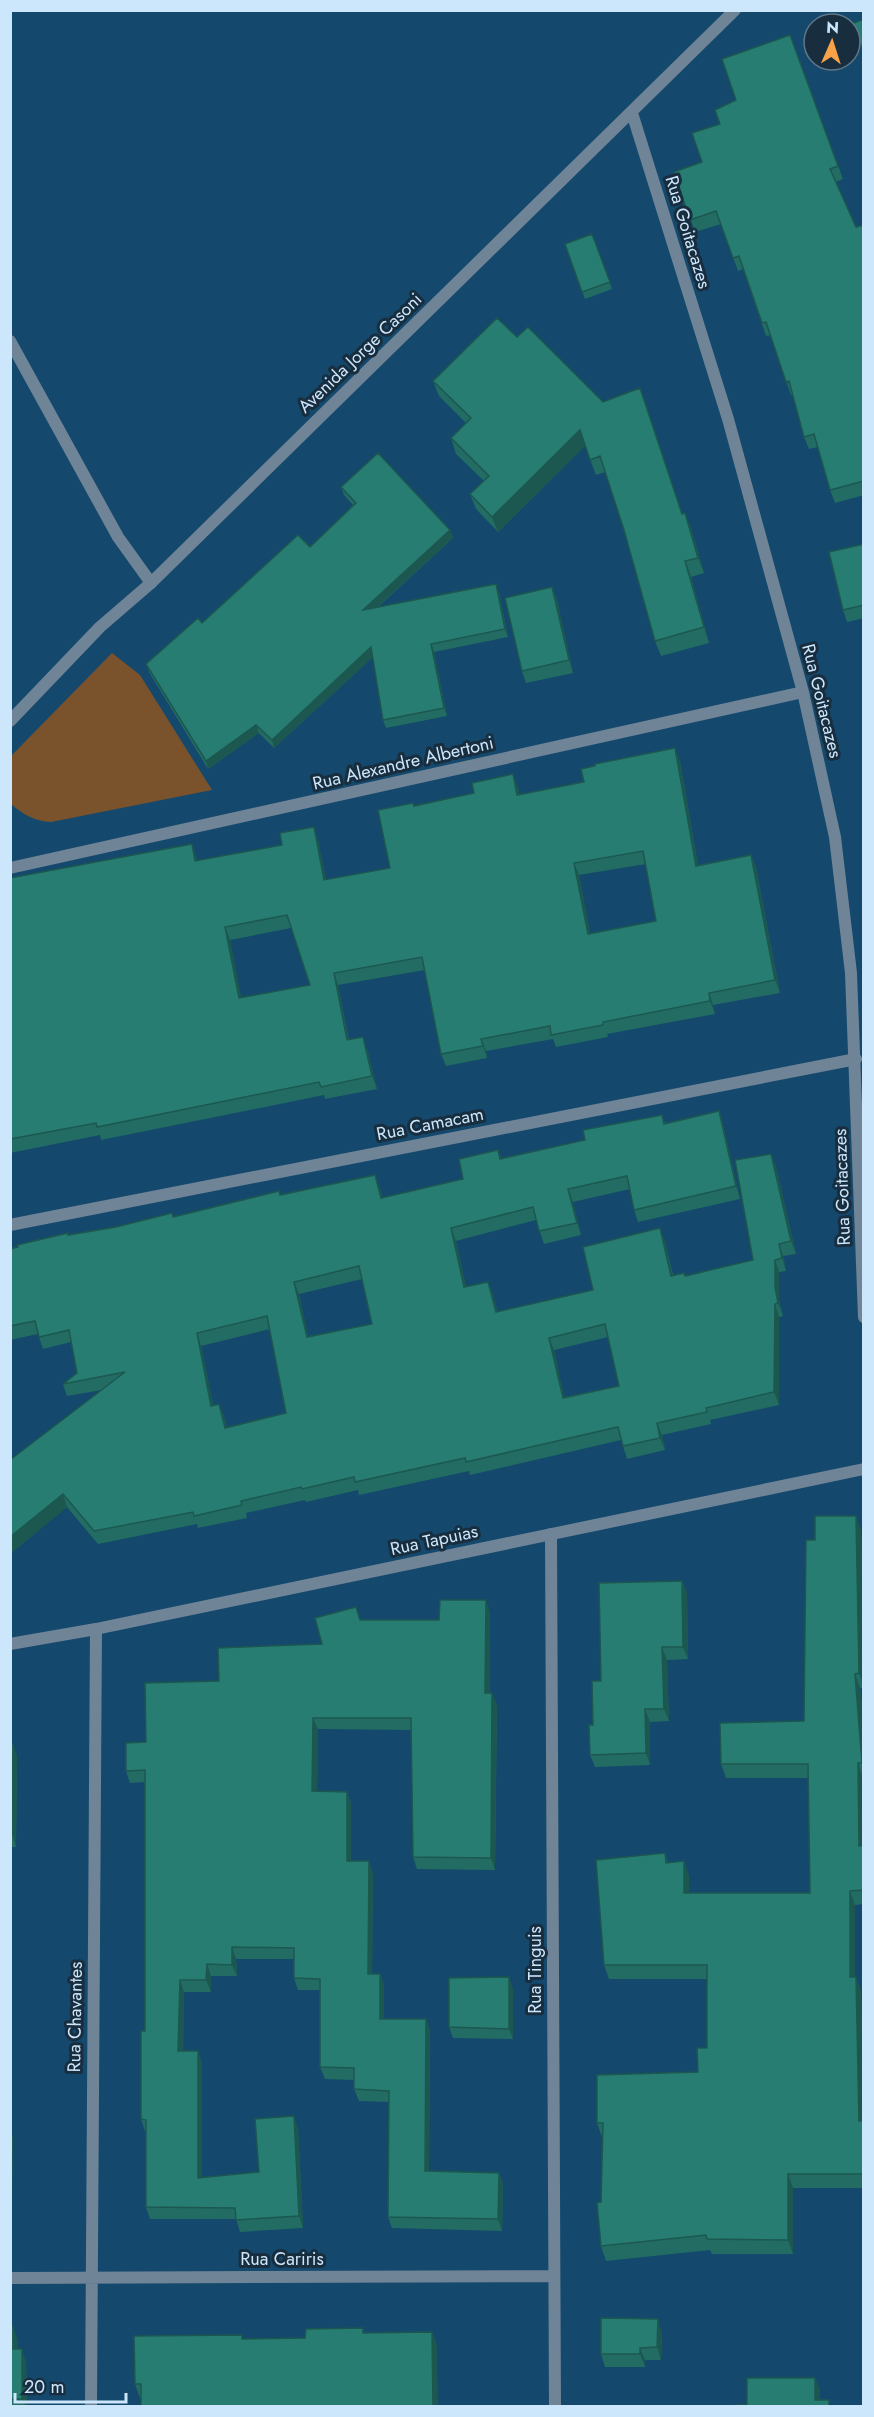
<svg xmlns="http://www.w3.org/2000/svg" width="874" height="2417" viewBox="0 0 874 2417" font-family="Jost,sans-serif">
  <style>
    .green { fill: #7a532c }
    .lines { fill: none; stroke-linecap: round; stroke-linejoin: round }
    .service { stroke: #6f8496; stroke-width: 12 }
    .minor { stroke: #6f8496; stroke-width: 12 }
    .tertiary { stroke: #6f8496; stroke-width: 12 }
    .wall { fill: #226c63; fill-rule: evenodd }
    .shaded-wall { fill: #1c5850 }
    .building { fill: #287d73; stroke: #1c5850; stroke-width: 1.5; fill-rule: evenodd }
    .labels { text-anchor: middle; stroke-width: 6; stroke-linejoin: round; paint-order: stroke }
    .street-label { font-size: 18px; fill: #cce6fc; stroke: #182d3d }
  </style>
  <rect width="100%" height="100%" fill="#14486c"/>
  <!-- green -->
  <path class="green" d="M112,653L140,675L212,790L51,822C34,821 24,815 11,804V756Z"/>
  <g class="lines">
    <!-- service -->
    <path class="service" d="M10,341L118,537L151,583"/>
    <!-- minor -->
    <path class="minor" d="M632,113L728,419L803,692L835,837L851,973L864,1317
      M10,721L100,627L151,583L735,10
      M10,868L803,692
      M10,1225L856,1059
      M551,1534L555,2406
      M10,2278L554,2276
      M91,2406L96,1629"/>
    <!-- tertiary -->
    <path class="tertiary" d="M10,1644L96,1629L864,1469"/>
  </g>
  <!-- wall -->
  <path class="wall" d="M790,35L843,179L836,182L856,227L864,225V495L835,503L830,490L818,447L809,449L804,437L793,394L791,395L770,335L766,336L743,269L738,271L721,224L695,232L674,172L702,162L720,124L736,100Z
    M592,234L612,289L585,299L565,244Z
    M497,318L682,514L691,528L704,573L691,577L709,643L661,656L655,641L624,530L605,472L596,475L585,446L498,532L476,509L470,494L484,481L456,454L451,438L466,423L439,396L433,381Z
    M341,487L450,530L453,538L378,607L499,592L508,637L434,652L447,716L386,728L383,720L373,657L274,748L259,733L208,769L149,672L146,664L310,547L353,505L344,495Z
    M864,544V618L847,622L843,610Z
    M552,587L557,600L573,673L526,683L522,671Z
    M680,761L698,865L751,855L756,867L780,993L713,1005L715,1014L607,1034L608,1037L556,1047L553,1039L486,1051L487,1058L446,1066L441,1054L425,970L338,985L349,1040L367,1049L377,1089L325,1099L324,1095L101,1140L100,1135L10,1153V878L192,844L197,861L318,840L326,880L390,868L414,806L518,787L519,795ZM646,864L656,921L590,933L579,875ZM291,928L310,985L241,998L230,940Z
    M719,1111L723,1124L740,1199L638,1222L634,1210L630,1189L573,1202L581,1235L544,1244L536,1220L456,1241L466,1287L488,1282L498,1312L593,1290L665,1241L673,1275L685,1276L753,1260L771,1154L776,1167L796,1254L783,1256L786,1271L779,1272V1300L783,1316L779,1317V1405L710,1420L711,1424L662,1435L665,1450L627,1459L621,1440L470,1475L469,1471L359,1495L358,1490L306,1502L305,1500L246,1513L247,1518L198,1528L197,1524L98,1544L67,1507L10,1554V1460L102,1390L67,1396L63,1384L77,1373L71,1342L43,1349L38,1334L10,1340V1249L69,1235L116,1227L172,1213L173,1217L280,1195L380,1188L382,1198L463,1179L498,1150L501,1158L585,1140L662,1115L665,1123ZM362,1279L372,1324L308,1336L299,1294ZM270,1329L286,1413L227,1428L224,1416L219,1404L213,1405L201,1346ZM608,1337L619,1386L564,1397L554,1350Z
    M861,1530L864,1649V1688H860L864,1727V1904L855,1905V1977L861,1991L864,2120V2188H793V2254H712L710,2250L606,2261L601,2246L602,2137L597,2123L698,2072L707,2048V1979H609L604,1965L665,1853L668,1863L689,1875V1893H810L808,1778H726L721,1764L804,1721L815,1540Z
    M682,1581L687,1593L688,1659L667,1660L669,1721L650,1722V1765L595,1767L590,1755L593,1725L601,1681Z
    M490,1612V1693L497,1705L495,1870L417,1869L413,1857L412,1730L318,1729L317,1791L347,1792L351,1804V1861L373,1873L372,1974H380L384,1985V2019H426L430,2031L429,2171L499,2173L503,2184L502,2231L392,2228L388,2217L389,2102L359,2101L354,2089V2080L325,2079L320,2067V1990H298L294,1978V1959H236L237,1976H211V1992H184L183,2051L202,2063V2178L259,2172L298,2128L303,2228L240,2232L236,2219H150L146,2207V2131H145L141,2119L145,2031V1782L130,1783L126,1771L146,1742L219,1681L322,1644L361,1620H439Z
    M10,1744L17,1756L16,1847H10Z
    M513,1988V2039L453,2038L449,2027Z
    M432,2332L437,2345L141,2398H140L135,2384L243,2339L305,2338L365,2333Z
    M662,2332L661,2360H645V2367H605L601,2354Z
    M18,2340V2349L26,2362L27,2406H10Z"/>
  <!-- shaded-wall -->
  <path class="shaded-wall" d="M580,430L586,445L498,532L492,517Z
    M685,513L691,528L704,573L698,558Z
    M450,530L453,538L365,618L363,610Z
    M685,561L691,577L709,643L704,627Z
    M496,584L499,592L508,637L505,629Z
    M552,587L557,600L573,673L569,660Z
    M431,644L434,652L447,716L444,708Z
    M371,647L374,656L274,748L272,740Z
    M256,725L259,733L208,769L206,761Z
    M675,748L680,761L700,878L696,866Z
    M513,774L518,787L522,807L517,795Z
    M314,827L318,840L329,893L324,880Z
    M192,844L196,856L200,873L195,861Z
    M751,855L756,867L780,993L775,980Z
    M574,863L579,875L593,946L588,934Z
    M225,927L230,940L244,1011L239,998Z
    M334,973L338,985L351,1053L347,1040Z
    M709,993L713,1005L715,1014L710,1001Z
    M363,1037L367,1049L377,1089L372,1076Z
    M481,1039L486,1051L487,1058L483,1046Z
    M719,1111L723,1124L740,1199L736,1186Z
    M771,1154L776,1167L796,1254L791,1241Z
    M375,1175L380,1188L385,1211L381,1198Z
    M568,1189L573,1202L581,1235L577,1223Z
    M451,1228L456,1241L469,1299L464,1287Z
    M660,1228L665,1241L675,1288L671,1276Z
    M779,1244L783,1256L786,1271L782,1258Z
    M775,1260L779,1272V1300L783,1316L778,1303L775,1287Z
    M294,1282L299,1294L311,1349L307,1337Z
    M488,1282L493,1294L501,1325L496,1312Z
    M775,1304L779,1317V1405L774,1392Z
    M197,1333L201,1346L216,1418L211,1406Z
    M549,1338L554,1350L567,1410L563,1398Z
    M219,1404L224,1416L229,1441L225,1428Z
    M657,1423L662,1435L665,1450L660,1438Z
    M63,1494L67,1507L10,1554V1537Z
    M856,1516L861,1530L864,1685L859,1673Z
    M682,1581L687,1593L688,1659L683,1647Z
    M486,1600L490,1612V1705L485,1693Z
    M662,1647L667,1660L669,1721L664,1709Z
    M855,1674L860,1688L864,1727V1766L862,1763Z
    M492,1693L497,1705L495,1870L491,1858Z
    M645,1709L650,1722V1765L646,1753Z
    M313,1718L318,1729L317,1803L312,1791Z
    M13,1744L17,1756L16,1847L12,1834Z
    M858,1763L863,1777L864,1858L859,1846Z
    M347,1792L351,1804V1873L347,1861Z
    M369,1861L373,1873L372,1985L368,1974Z
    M684,1861L689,1875V1907L684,1893Z
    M850,1891L855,1905V1991L850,1977Z
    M232,1947L236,1959L237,1976L232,1965Z
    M207,1964L211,1976V1992L206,1980Z
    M10,1967L11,1969V2016L10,2015Z
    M380,1974L384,1985V2031L380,2019Z
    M509,1977L513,1988V2039L509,2029Z
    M856,1977L861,1991L864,2134L859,2121Z
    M180,1980L184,1992L183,2063L178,2051Z
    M426,2019L430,2031L429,2183L425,2171Z
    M198,2051L202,2063V2190L198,2178Z
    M294,2116L298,2128L303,2228L299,2216Z
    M10,2131L13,2137L12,2208L10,2205Z
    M499,2173L503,2184L502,2231L498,2219Z
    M788,2174L793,2188V2254L788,2240Z
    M658,2319L662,2332L661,2360L657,2347Z
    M13,2327L18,2340V2361L13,2349Z
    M432,2332L437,2345L438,2406H433Z
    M640,2348L645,2360V2367L640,2354Z
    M22,2349L26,2362L27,2406H25L22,2399Z
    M815,2378L820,2389V2406L815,2400Z"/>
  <!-- building -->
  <path class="building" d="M864,19V52L851,24Z
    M790,35L838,166L830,169L856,227L864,225V481L830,490L814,434L804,437L789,381L786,382L766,322L762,323L739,256L733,258L716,211L690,220L674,172L702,162L692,133L720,124L715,110L736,100L722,59Z
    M592,234L610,282L582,292L565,244Z
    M497,318L517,337L528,327L603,402L640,388L682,514L685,513L698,558L685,561L704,627L655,641L624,530L600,456L590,460L580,430L492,517L470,494L489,476L451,438L471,418L433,381Z
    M378,453L450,530L363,610L496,584L505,629L431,644L444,708L383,720L371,647L272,740L256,725L206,761L146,664L198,618L202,623L298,535L310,547L356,503L341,487Z
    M864,544V605L843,610L829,552Z
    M552,587L569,660L522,671L505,598Z
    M675,748L696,866L751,855L775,980L709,993L710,1001L603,1022V1025L551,1035L550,1026L481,1039L483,1046L441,1054L422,957L334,973L347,1040L363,1037L372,1076L321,1087L319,1082L97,1127L96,1123L10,1139V878L192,844L195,861L282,845L280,833L314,827L324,880L390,868L378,810L413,803L414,806L474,793L472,783L513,774L517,795L584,782L581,769L595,766V764ZM643,851L656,921L588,934L574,863ZM287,915L310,985L239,998L225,927Z
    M719,1111L736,1186L634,1210L627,1176L568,1189L577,1223L539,1231L533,1207L451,1228L464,1287L488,1282L496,1312L593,1290L583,1247L660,1228L671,1276L684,1273L685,1276L753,1260L735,1160L771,1154L791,1241L779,1244L782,1258L775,1260V1287L778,1303L775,1304L774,1392L706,1408L707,1412L657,1423L660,1438L623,1446L618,1427L466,1462L465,1458L355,1482L354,1477L302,1489L301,1487L241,1501L242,1505L194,1516L193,1512L94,1531L63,1494L10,1537V1460L125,1372L63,1384L77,1373L69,1330L39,1337L35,1321L10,1326V1249L18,1247L17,1245L68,1233V1235L116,1227L172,1213L173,1217L279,1191L280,1195L375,1175L381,1198L463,1179L459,1159L498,1150L500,1159L585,1140L583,1130L662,1115L664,1124ZM359,1266L372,1324L307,1337L294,1282ZM267,1316L286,1413L225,1428L219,1404L211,1406L197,1333ZM605,1324L619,1386L563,1398L549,1338Z
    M815,1516H856L859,1673L855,1674L862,1763H858L859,1846L864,1845V1890L850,1891V1977H856L859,2121L864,2120V2174H788V2240L707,2239L706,2235L601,2246L597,2203L601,2202L603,2123H597V2075L698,2072L697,2048H707V1965H604L596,1860L665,1853L666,1863L684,1861V1893H810L808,1764H721L720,1723L804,1721L806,1540H815Z
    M682,1581L683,1647H662L664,1709H645L646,1753L590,1755L589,1725H593L592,1681H601L599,1583Z
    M440,1600H486L485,1693H492L491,1858L413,1857L411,1718H313L312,1791L347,1792V1861H369L368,1974H380V2019H426L425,2171L499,2173L498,2219L388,2217L389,2091L354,2089V2068L320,2067V1979L294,1978V1948L232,1947V1965L207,1964L206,1980H180L178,2051H198V2178L259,2172L255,2119L294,2116L299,2216L236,2220L235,2208L146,2207V2120L141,2119V2031H145V1770L126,1771V1743L146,1742L145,1683L219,1681L218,1648L322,1644L315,1618L356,1607L360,1620H439Z
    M10,1744H13L12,1834H10Z
    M509,1977V2029L449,2027V1978Z
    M601,2318L658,2319L657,2347L640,2348V2354H601Z
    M10,2327H13V2349H22V2399H11V2406H10Z
    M363,2328V2333L432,2332L433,2406H141V2384H135L134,2336L242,2335V2339L305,2338L306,2329Z
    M747,2378H815V2400H829V2406H736V2405H747Z"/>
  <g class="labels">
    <!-- street labels -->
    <g class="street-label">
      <text transform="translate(688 232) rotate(73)" y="6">Rua Goitacazes</text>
      <text transform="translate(360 353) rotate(-44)" y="6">Avenida Jorge Casoni</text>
      <text transform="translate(822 701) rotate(76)" y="6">Rua Goitacazes</text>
      <text transform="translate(403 763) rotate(-13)" y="6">Rua Alexandre Albertoni</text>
      <text transform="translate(430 1124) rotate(-11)" y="6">Rua Camacam</text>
      <text transform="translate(842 1187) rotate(-92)" y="6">Rua Goitacazes</text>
      <text transform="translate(434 1540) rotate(-12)" y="6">Rua Tapuias</text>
      <text transform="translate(535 1970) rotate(-90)" y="6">Rua Tinguis</text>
      <text transform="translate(75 2017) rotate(-89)" y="6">Rua Chavantes</text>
      <text x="282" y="2265">Rua Cariris</text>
    </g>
  </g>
  <!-- border -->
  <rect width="874" height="2417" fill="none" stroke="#cce6fc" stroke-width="24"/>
  <!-- north arrow -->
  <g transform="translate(832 42) rotate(3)"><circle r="28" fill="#182d3d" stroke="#607789" stroke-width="1.5"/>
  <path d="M0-4.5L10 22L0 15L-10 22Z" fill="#f7a248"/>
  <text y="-9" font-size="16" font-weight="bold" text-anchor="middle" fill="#cce6fc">N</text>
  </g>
  <!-- scale -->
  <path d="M15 2393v9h111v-9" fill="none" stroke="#cce6fc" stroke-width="3"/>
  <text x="24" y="2393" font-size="18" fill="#cce6fc" stroke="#182d3d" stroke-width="4.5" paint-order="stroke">20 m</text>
</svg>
